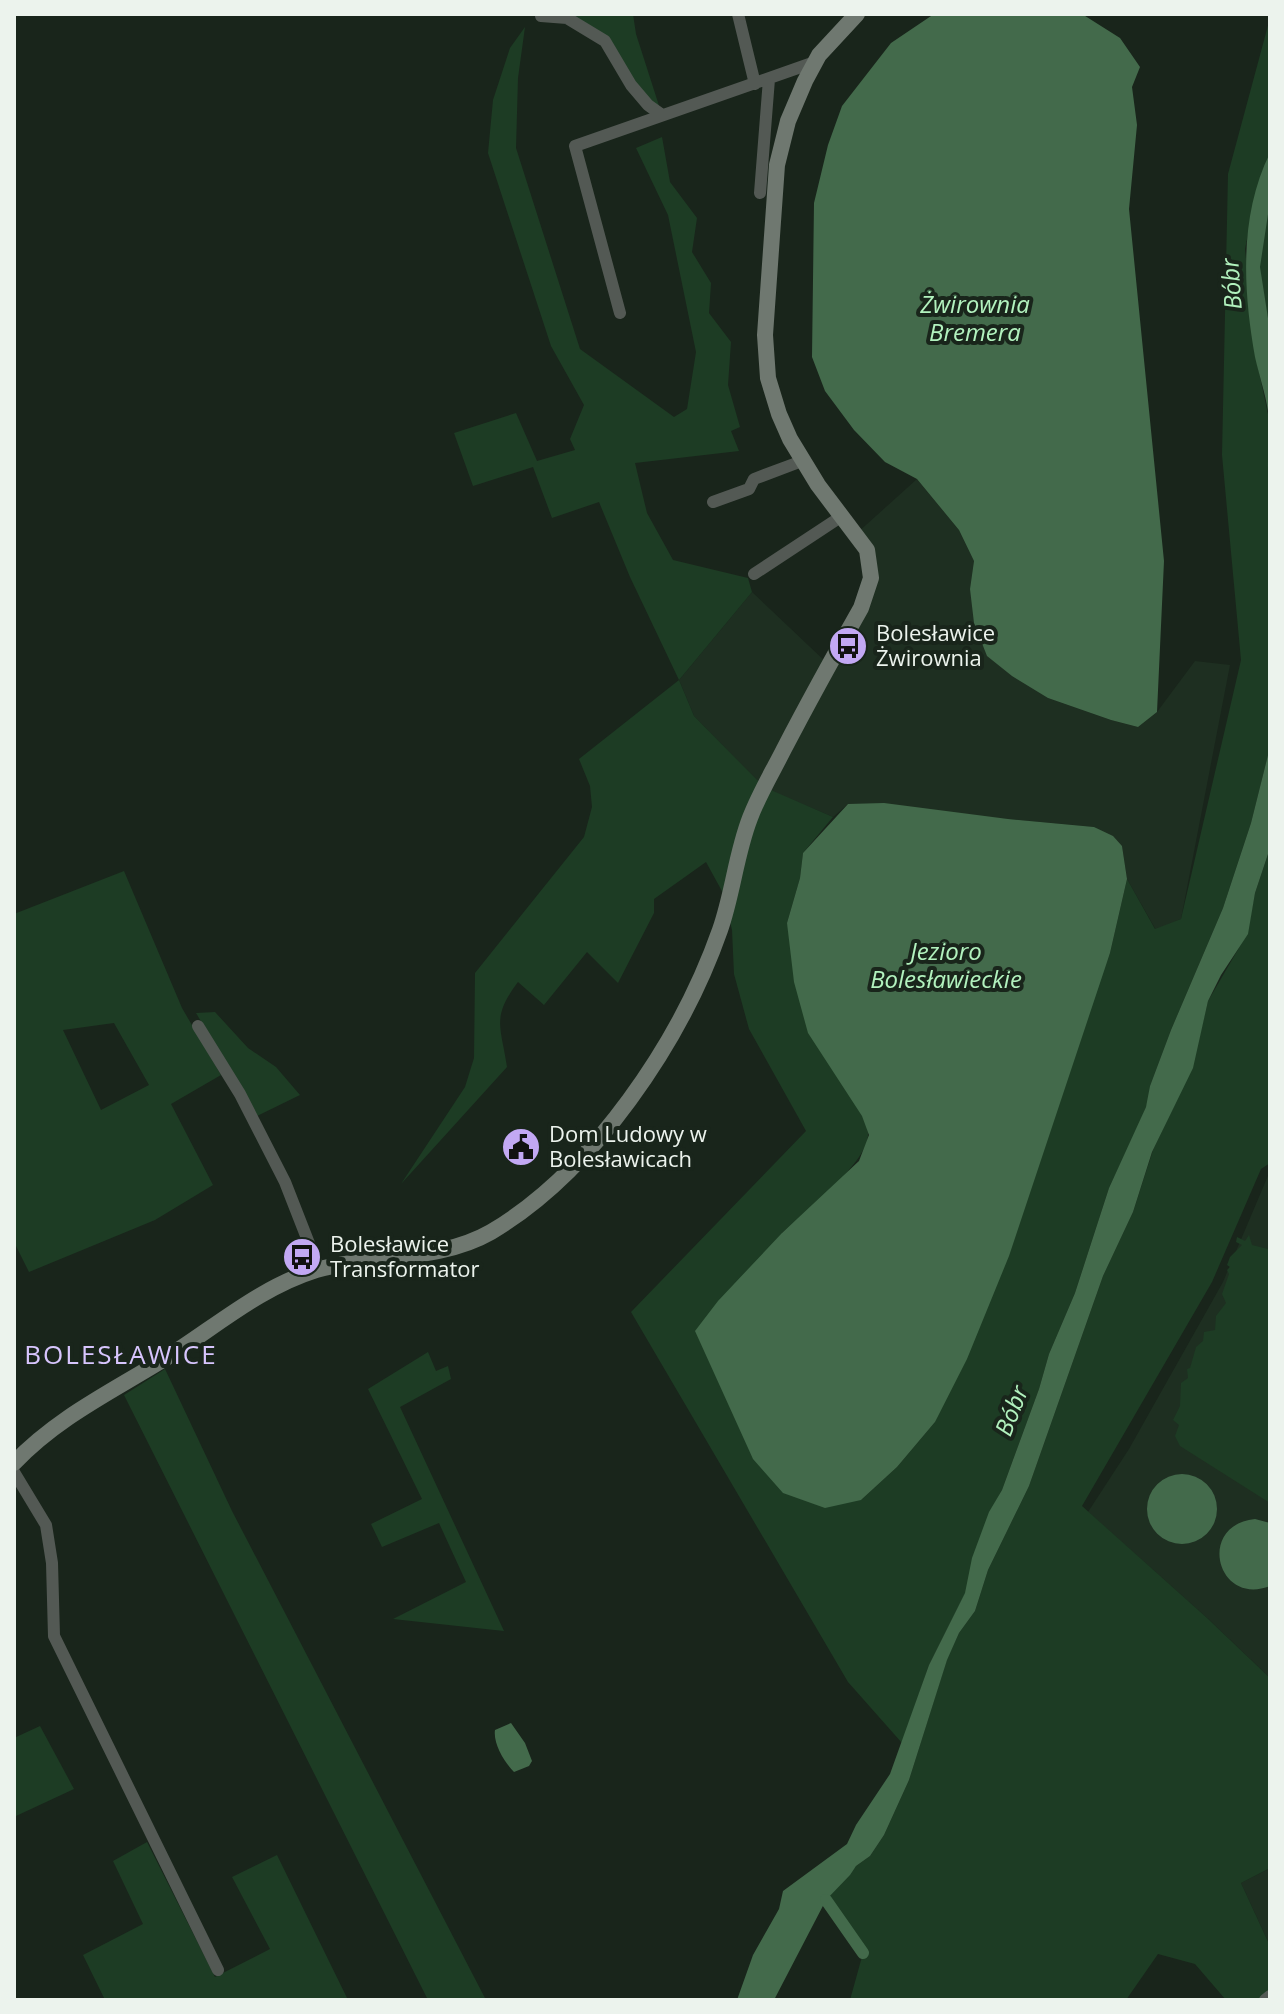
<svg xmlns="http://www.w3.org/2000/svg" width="1284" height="2014" viewBox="0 0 1284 2014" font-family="'Open Sans',sans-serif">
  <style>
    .built { fill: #1e2f21 }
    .green { fill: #1d3c24; fill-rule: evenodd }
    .water { fill: #436a4b }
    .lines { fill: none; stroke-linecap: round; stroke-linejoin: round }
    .canal { stroke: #436a4b; stroke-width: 12 }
    .street { stroke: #535954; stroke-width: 12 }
    .secondary { stroke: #6f7870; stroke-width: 16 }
    .labels { text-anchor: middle; stroke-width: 8; stroke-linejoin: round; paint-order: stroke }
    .poi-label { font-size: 22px; fill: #ecf3ed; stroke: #19251b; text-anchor: start }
    .water-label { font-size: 24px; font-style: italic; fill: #b2f2be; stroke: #19251b }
    .quarter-label { font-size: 26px; letter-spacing: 2px; fill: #d7c5fd; stroke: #19251b }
  </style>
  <rect width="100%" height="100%" fill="#19251b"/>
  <!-- built -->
  <path class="built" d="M917,479L959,530L974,561L970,589L1048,698L1111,720L1138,727L1157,712L1195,661L1230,665L1181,919L1156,930L1127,879L1122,846L1094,827L848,804L833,817L764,788L694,716L679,680L752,592L828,664L871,578L856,534Z
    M1270,1171V1678L1206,1617L1088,1512L1129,1449L1223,1282Z
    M1270,1868V1946L1241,1883Z"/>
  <!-- green -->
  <path class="green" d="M538,14H633L636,34L662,115L593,32Z
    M1270,18V154L1257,190L1245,249L1256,358L1268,414L1270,747L1251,823L1223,908L1171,1030L1150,1086L1149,1100L1139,1124L1109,1188L1075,1293L1049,1354L1039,1389L1002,1490L991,1510L966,1592L929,1665L902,1743L848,1682L631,1312L806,1131L749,1029L734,974L732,930L723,893L706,862L654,899V913L618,983L587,952L544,1005L518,982C491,1018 501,1026 507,1067L401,1184L465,1087L474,1058L475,973L584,837L592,807L590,786L579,759L679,680L630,577L599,502L552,518L533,467L473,486L454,433L516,413L537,461L575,450L570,439L584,405L551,346L488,153L493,100L510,48L525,27L518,78L516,148L580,349L674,417L687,409L696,352L668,215L636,148L662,137L670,182L697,218L692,252L711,283L709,313L731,342L728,385L740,427L731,431L739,451L635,463L647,513L673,560L748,578L752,592L679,680L694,716L764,787L833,817L803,853L800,878L787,923L847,1091C854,1103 870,1122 868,1136C865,1165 805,1212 782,1233L861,1500L897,1467L935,1422L1110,953L1127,879L1155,929L1181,919L1241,660L1222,455L1228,174Z
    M1270,198V333L1259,266Z
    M1270,848V1163L1261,1169L1212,1282L1082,1506L1206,1617L1270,1678V1868L1241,1883L1270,1946V1996L1265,2000H1226L1195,1964L1158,1954L1126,2000H850L863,1953L826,1900L856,1866L870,1856L884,1835L909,1780L947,1659L959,1633L975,1611L988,1570L1029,1486L1103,1276L1133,1212L1153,1150L1192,1068L1208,1001L1247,934L1255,893Z
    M124,871L182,1008L221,1075L171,1104L213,1185L155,1220L29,1272L14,1242V914ZM114,1023L149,1085L101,1110L63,1030Z
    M215,1012L248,1048L276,1067L300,1095L257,1116L196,1013Z
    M1249,1235L1252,1245L1268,1249L1270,1246V1503L1180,1446L1175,1436L1179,1425L1173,1420L1180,1406L1181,1383L1188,1378L1187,1369L1190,1368L1196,1347L1203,1341L1204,1332L1215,1330L1216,1316L1226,1303L1222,1294L1229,1274L1227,1270L1230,1267L1227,1265L1230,1257L1242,1245L1236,1242L1237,1237L1245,1241Z
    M428,1352L436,1371L448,1366L451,1379L400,1407L504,1631L393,1619L466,1582L439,1523L382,1547L371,1524L422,1499L368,1389Z
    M165,1369L232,1511L486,2000H428L124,1395Z
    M40,1726L74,1789L16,1816L14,1812V1738Z
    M147,1842L215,1977L270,1949L232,1877L277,1855L348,2000H105L83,1955L143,1924L113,1861Z"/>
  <!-- water -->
  <path class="water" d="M934,14H1082L1120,38L1140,67L1132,87L1137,125L1129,209L1164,561L1157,712L1138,727L1111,720L1048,698L1012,676L987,656L974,623L970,589L974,561L959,530L917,479L885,462L854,430L825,391L812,357L814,203L828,145L842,106L891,43Z
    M1270,153V201L1260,267L1270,331V490C1265,464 1271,437 1268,411C1265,392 1259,375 1255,357C1243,290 1239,215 1270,153Z
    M1270,747V848L1255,893L1248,934L1221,975L1208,1001L1193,1068L1152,1152L1133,1212L1103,1276L1029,1486L988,1570L975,1611L959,1633L947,1660L909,1780L884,1835L870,1856L856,1866L850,1875L826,1900L774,2000H737L753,1955L779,1909L783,1891L847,1844L856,1825L890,1774L929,1665L965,1593L972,1558L989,1512L1002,1490L1039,1389L1049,1354L1075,1293L1109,1188L1146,1107L1150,1086L1171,1030L1223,908L1251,823Z
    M884,803L1008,819L1094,827L1113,836L1122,846L1127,879L1110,953L1009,1256L967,1359L935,1422L897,1467L861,1500L825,1508L783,1493L753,1459L695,1331L718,1301L782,1233L859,1161L869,1135L862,1116L808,1033L794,982L787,923L800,878L803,853L848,804Z
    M1147 1509a35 35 0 1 1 70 0a35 35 0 1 1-70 0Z
    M1255,1519L1270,1523V1586C1217,1607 1196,1525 1255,1519Z
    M511,1723L525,1743L532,1761L529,1766L514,1772C504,1762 493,1743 495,1730Z"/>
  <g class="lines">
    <!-- canal -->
    <path class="canal" d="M826,1900L863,1953"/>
    <!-- street -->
    <path class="street" d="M738,14L755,84
      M541,16L567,18L605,41L631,85L648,105L662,115
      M760,193L769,79
      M620,313L575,146L815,62
      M713,502L749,489L754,479L802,461
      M754,574L842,516
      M198,1026L240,1094L285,1182L319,1269
      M14,1472L46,1525L52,1563L54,1636L218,1970
      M1265,2000L1270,1996"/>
    <!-- secondary -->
    <path class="secondary" d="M14,1463C57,1418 109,1393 161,1361C212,1330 258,1288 316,1270C372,1254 439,1262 491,1232C594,1171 681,1041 720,930C733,893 736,854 750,818C759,794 773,771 784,749C809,701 835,654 861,608L871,578L867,550L818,485L790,439L779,414L768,378L765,335L777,165L788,121L805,81L819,55L857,14"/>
  </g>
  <!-- icons -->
  <defs>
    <symbol id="bus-disc" viewBox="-11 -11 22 22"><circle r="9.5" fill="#c2a8f3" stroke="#19251b"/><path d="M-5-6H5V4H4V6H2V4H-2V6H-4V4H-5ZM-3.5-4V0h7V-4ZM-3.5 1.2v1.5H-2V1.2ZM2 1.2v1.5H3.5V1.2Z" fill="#111"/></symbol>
    <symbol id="civic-disc" viewBox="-11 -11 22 22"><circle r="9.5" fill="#c2a8f3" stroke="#19251b"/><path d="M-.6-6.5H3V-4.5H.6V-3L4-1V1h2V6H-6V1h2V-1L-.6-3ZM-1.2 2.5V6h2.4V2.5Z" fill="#111"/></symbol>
  </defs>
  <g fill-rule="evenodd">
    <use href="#bus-disc" x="826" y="624" width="44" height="44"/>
    <use href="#civic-disc" x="499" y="1125" width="44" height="44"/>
    <use href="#bus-disc" x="280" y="1235" width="44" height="44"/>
  </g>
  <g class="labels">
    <!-- poi labels -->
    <g class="poi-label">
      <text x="876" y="641">Bolesławice<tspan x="876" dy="25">Żwirownia</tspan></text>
      <text x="549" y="1142">Dom Ludowy w<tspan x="549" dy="25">Bolesławicach</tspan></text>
      <text x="330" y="1252">Bolesławice<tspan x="330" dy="25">Transformator</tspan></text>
    </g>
    <!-- water labels -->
    <g class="water-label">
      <text transform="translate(1232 284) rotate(-94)" y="8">Bóbr</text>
      <text x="975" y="313">Żwirownia<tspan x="975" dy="28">Bremera</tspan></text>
      <text x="946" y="960">Jezioro<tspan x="946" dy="28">Bolesławieckie</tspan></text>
      <text transform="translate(1012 1411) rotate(-69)" y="8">Bóbr</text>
    </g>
    <!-- quarter labels -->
    <g class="quarter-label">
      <text x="121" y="1364">BOLESŁAWICE</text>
    </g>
  </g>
  <!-- border -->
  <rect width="1284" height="2014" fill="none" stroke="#ecf3ed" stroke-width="32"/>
</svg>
